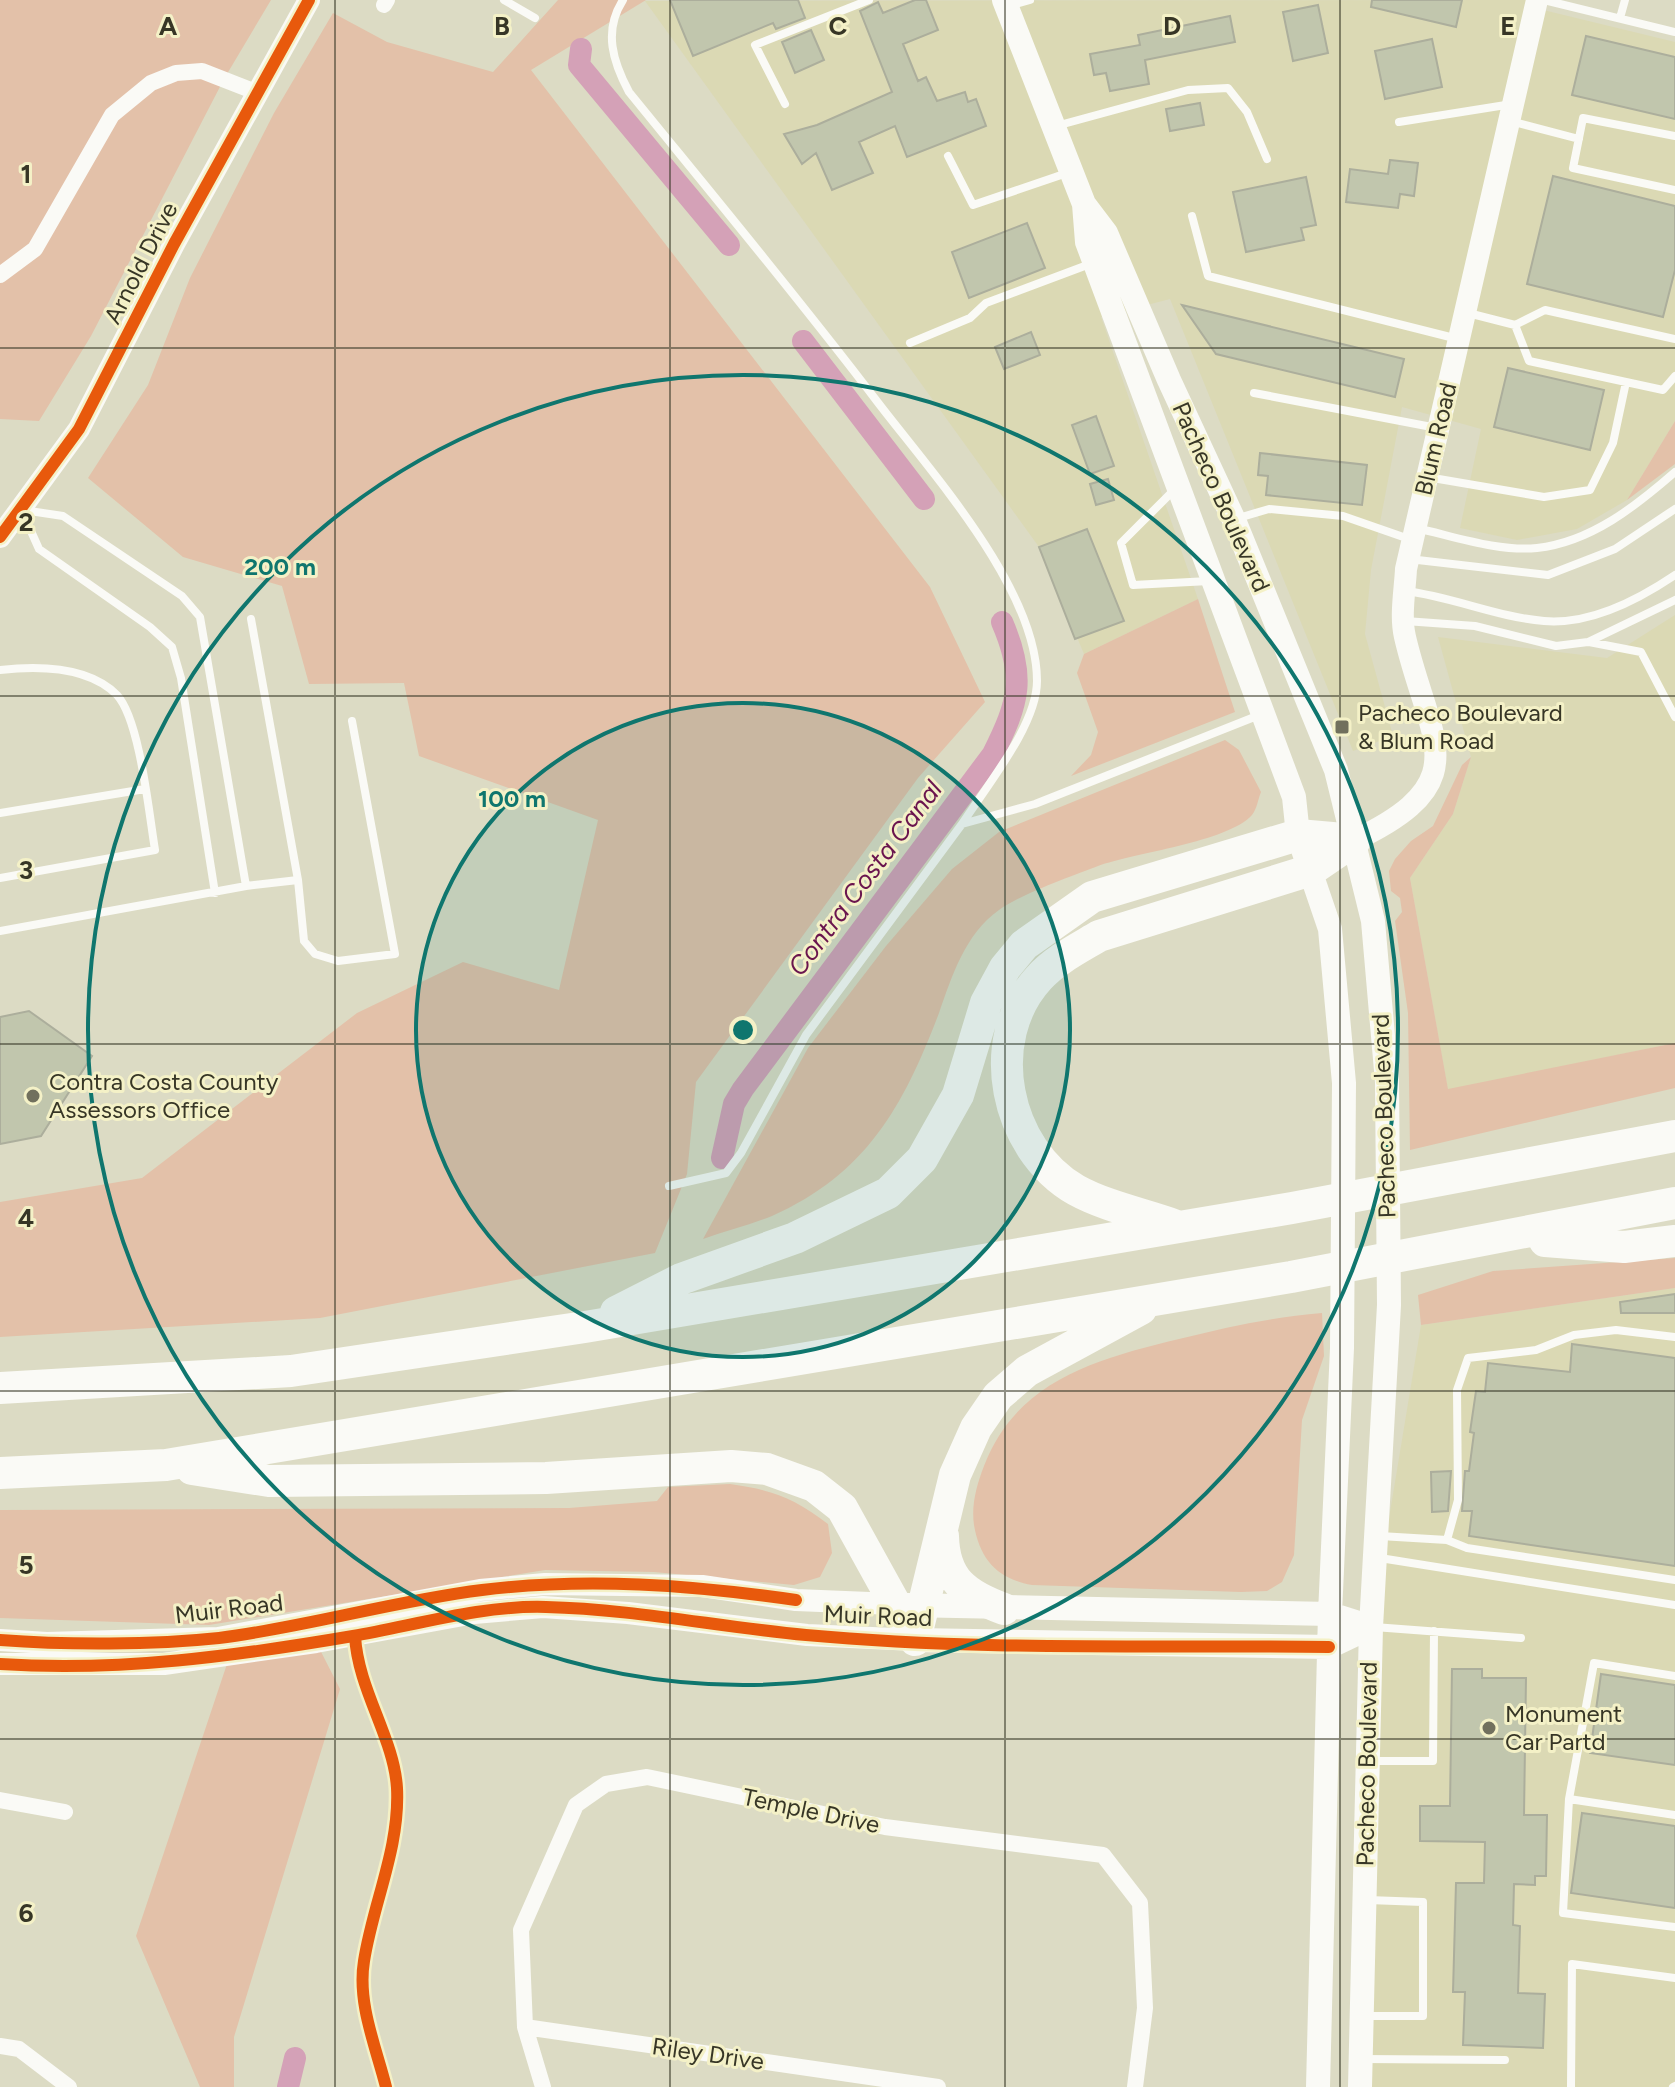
<svg xmlns="http://www.w3.org/2000/svg" width="1675" height="2087" viewBox="0 0 1675 2087" font-family="Figtree,sans-serif">
  <style>
    .built { fill: #dbd9b4 }
    .green { fill: #e3c1a9 }
    .lines { fill: none; stroke-linecap: round; stroke-linejoin: round }
    .canal { stroke: #d4a1b7; stroke-width: 22 }
    .building { fill: #c1c6ad; stroke: #acae9c; stroke-width: 2 }
    .service { stroke: #fafaf6; stroke-width: 8 }
    .minor { stroke: #fafaf6; stroke-width: 16 }
    .tertiary { stroke: #fafaf6; stroke-width: 22 }
    .secondary { stroke: #fafaf6; stroke-width: 24 }
    .motorway { stroke: #fafaf6; stroke-width: 32 }
    .cycleway-casing { stroke: #f4f1c7; stroke-width: 17 }
    .cycleway { stroke: #e8590c; stroke-width: 12 }
    .grid { fill: none; stroke: #373626; stroke-width: 2; stroke-opacity: 0.55 }
    .ring { fill: none; stroke: #0f766e; stroke-width: 4 }
    .poi-dot { fill: #71705d; stroke: #f4f1c7; stroke-width: 3 }
    .labels { text-anchor: middle; stroke-width: 6; stroke-linejoin: round; paint-order: stroke }
    .street-label { font-size: 24px; fill: #373626; stroke: #f4f1c7 }
    .poi-label { font-size: 24px; fill: #373626; stroke: #f4f1c7; text-anchor: start }
    .water-label { font-size: 26px; font-style: italic; fill: #6a154e; stroke: #f4f1c7 }
    .grid-label { font-size: 26px; text-anchor: middle; font-weight: bold; fill: #373626; stroke: #f4f1c7; stroke-width: 6; stroke-linejoin: round; paint-order: stroke }
    .centre { fill: #0f766e; stroke: #f4f1c7; stroke-width: 4 }
    .ring-label { font-size: 24px; text-anchor: middle; font-weight: bold; fill: #0f766e; stroke: #f4f1c7; stroke-width: 6; stroke-linejoin: round; paint-order: stroke }
  </style>
  <rect width="100%" height="100%" fill="#dcdbc4"/>
  <!-- built -->
  <path class="built" d="M1537,0L1535,8L1675,42V421L1627,500L1577,529L1517,540L1460,528L1481,429L1402,407L1371,570L1365,634L1393,736L1353,751L1170,299L1101,317L1198,599L1084,654L1039,547L645,1Z
    M1675,615V1043L1448,1090L1410,878L1453,814L1471,757L1438,637L1607,658Z
    M1675,1288V2087H1360L1371,1627L1421,1325Z"/>
  <!-- green -->
  <path class="green" d="M0,0H271L224,79L91,336L39,421L0,419Z
    M558,0H646L531,70L930,587L985,702L918,778L696,1082L687,1174L655,1253L320,1318L0,1337V1202L142,1178L357,1013L463,962L559,990L598,820L419,756L404,683L309,684L282,586L183,557L88,478L148,385L190,278L274,113L333,13L387,42L493,72Z
    M1675,421V464L1627,500Z
    M1198,599L1235,712L1071,776L1091,755L1098,732L1077,673L1084,654Z
    M1225,740L1239,750L1261,792C1258,799 1257,809 1252,815C1228,842 1133,853 1098,866C1074,875 1019,895 999,910C965,934 952,976 939,1013C904,1105 867,1174 772,1216C750,1225 726,1231 703,1239L808,1048L886,946L952,869L999,832Z
    M1471,757L1453,814L1410,878L1448,1089L1675,1043V1088L1410,1150L1408,1013L1395,921L1402,912L1400,898L1391,891L1389,871L1395,859L1411,841L1433,826L1462,765Z
    M1675,1258V1288L1421,1325L1418,1295L1493,1271Z
    M1322,1313L1324,1356L1302,1420L1294,1555L1282,1582L1267,1591L1241,1592L1032,1585C998,1579 980,1560 974,1525C971,1505 977,1484 984,1466C1017,1380 1097,1359 1179,1339C1227,1327 1273,1317 1322,1313Z
    M730,1484C773,1490 794,1498 828,1524L832,1553L820,1577L794,1585L654,1572L545,1570L209,1625L0,1618V1510L569,1508L657,1501L668,1487Z
    M316,1642L340,1689L234,2037V2087H200L136,1936L230,1655Z"/>
  <g class="lines">
    <!-- canal -->
    <path class="canal" d="M581,49L579,65L729,245
      M803,341L924,499
      M722,1158L734,1104L743,1089L993,754C1019,702 1026,677 1002,622
      M288,2087L295,2058"/>
  </g>
  <!-- building -->
  <path class="building" d="M670,0H798L805,18L776,29L773,23L693,56Z
    M915,0H926L938,30L903,44L918,81L926,77L937,101L965,92L968,102L976,99L986,126L907,157L895,126L859,142L873,173L832,190L816,153L802,164L784,134L817,125L892,92L860,11L878,2L883,13Z
    M1372,0H1462L1456,27L1371,7Z
    M1318,5L1328,53L1293,61L1283,12Z
    M1230,16L1235,42L1145,60L1149,84L1110,91L1106,73L1094,75L1090,54L1140,45L1138,35Z
    M811,30L824,60L795,73L782,42Z
    M1586,36L1675,57V119L1572,95Z
    M1432,39L1442,87L1385,99L1375,51Z
    M1200,103L1204,125L1170,131L1166,109Z
    M1390,160L1418,163L1414,196L1400,194L1398,208L1346,202L1350,169L1388,174Z
    M1553,176L1675,206V270L1663,317L1527,284Z
    M1306,177L1316,225L1301,228L1304,240L1246,252L1233,192Z
    M1027,223L1045,268L969,298L952,252Z
    M1182,305L1404,359L1395,397L1216,354Z
    M1031,332L1040,355L1004,369L995,347Z
    M1508,368L1604,390L1590,450L1494,427Z
    M1096,416L1114,466L1090,474L1072,425Z
    M1260,453L1367,465L1362,505L1266,495L1268,476L1258,475Z
    M1108,479L1114,500L1096,505L1090,484Z
    M1087,529L1124,621L1075,639L1039,547Z
    M29,1011L92,1056L41,1136L0,1144V1017Z
    M1675,1294V1313H1621L1620,1302Z
    M1572,1344L1675,1358V1566L1469,1536L1472,1511H1462L1465,1471H1469L1474,1433L1470,1432L1476,1391L1485,1392L1488,1363L1570,1372Z
    M1451,1471L1448,1511L1432,1512L1431,1472Z
    M1452,1669H1482V1678H1526L1524,1815H1547L1546,1876H1535V1885L1514,1884L1513,1925L1520,1926L1518,1993L1545,1994L1543,2048L1463,2045L1465,1992H1453L1456,1883H1484L1485,1842L1420,1841V1806H1450Z
    M1601,1674L1675,1685V1765L1590,1753Z
    M1582,1813L1675,1826V1908L1571,1893Z"/>
  <g class="lines">
    <!-- service -->
    <path class="service" d="M504,0L535,18
      M623,0C603,31 613,62 629,92C712,194 796,295 876,400C930,471 1037,588 1037,681C1037,725 987,785 962,824L1035,804L1262,714
      M1544,0L1675,32
      M1008,6L1030,0
      M1620,18L1625,0
      M785,104L755,45L869,0
      M1510,121L1579,139
      M1399,122L1512,104
      M1056,126L1188,90L1228,88L1247,112L1267,159
      M1675,136L1583,118L1573,168L1675,190
      M948,156L973,205L1067,173
      M1192,216L1208,276L1458,339
      M1468,313L1515,325L1529,361L1663,390L1675,376
      M1515,325L1545,310L1675,339
      M910,343L970,318L986,303L1090,264
      M1254,393L1437,428
      M1427,477L1544,497L1590,490L1613,443L1626,382
      M1174,490L1121,543L1133,585L1209,581
      M23,510L63,516L182,596L200,617L246,886
      M22,511L39,549L150,627L172,647L181,678L215,893
      M1235,519L1269,509L1343,516L1412,540
      M1416,528C1453,536 1499,552 1537,548C1591,542 1636,506 1675,472
      M1409,559L1548,575L1615,549L1675,509
      M1406,591C1453,597 1497,617 1544,621C1590,625 1638,600 1675,575
      M251,619L298,880L304,941L315,954L338,961L395,954L352,721
      M1405,621L1475,626L1556,646L1588,642L1675,600
      M1589,642L1641,652L1675,717
      M0,670C36,666 88,666 117,695C140,720 149,814 155,850L0,878
      M0,813L145,789
      M0,931L246,886L298,880
      M669,1186L726,1173L741,1153L806,1035L962,824
      M1380,1536L1447,1540L1467,1548L1675,1580
      M1447,1540L1458,1500L1457,1390L1468,1358L1536,1350L1574,1335L1616,1330L1675,1337
      M1380,1558L1675,1605
      M1374,1627L1521,1638
      M1372,1761H1433L1434,1631
      M1569,1799L1594,1663L1675,1676
      M1675,1815L1569,1799L1563,1913L1675,1927
      M1366,2016H1423V1902L1368,1900
      M1362,2059L1505,2060
      M1571,2087L1572,1964L1675,1978
      M1673,2087L1675,2086"/>
    <!-- minor -->
    <path class="minor" d="M384,5L387,0
      M0,275L35,249L112,115L151,83L176,73L202,71L256,92
      M0,1800L65,1812
      M525,2027L938,2087
      M0,2046L19,2049L69,2087
      M543,2087L525,2027L521,1930L576,1805L606,1784L647,1777L885,1827L1103,1855L1140,1903L1145,2008L1135,2087"/>
    <!-- tertiary -->
    <path class="tertiary" d="M0,537L79,429L174,244L309,0
      M1355,840C1479,781 1429,741 1405,637C1400,616 1405,590 1406,569L1537,0
      M0,1640L47,1643L218,1638L480,1590L545,1584L702,1586L796,1600L894,1604
      M0,1664H164L316,1642L474,1613L543,1607L628,1613L807,1635L915,1640"/>
    <!-- secondary -->
    <path class="secondary" d="M1004,0L1084,204L1087,242L1294,797L1298,835L1330,929L1344,1083L1342,1348L1330,1614L1318,2087
      M1084,204L1106,233L1169,380L1234,520L1336,770L1373,921L1387,1082L1389,1305L1371,1627L1360,2087
      M907,1605L1330,1614L1371,1627
      M915,1640L1329,1647L1371,1627"/>
    <!-- motorway -->
    <path class="motorway" d="M1174,1225C1143,1214 1105,1206 1076,1190C1005,1149 982,1040 1039,978C1055,960 1079,948 1099,936L1311,870L1355,840
      M1545,1241L1624,1247L1675,1241
      M616,1312L681,1279L795,1238L888,1193L922,1159L958,1095L986,1003L1005,968L1024,945L1092,897L1298,835L1355,840
      M0,1388L291,1371L585,1327L1292,1208L1675,1136
      M192,1469L269,1481L546,1478L731,1466L767,1469L814,1486L842,1508L915,1640
      M0,1473L166,1465L1291,1277L1675,1203
      M943,1536C944,1580 966,1595 1004,1609
      M915,1640L955,1475L976,1428L998,1396L1027,1371L1141,1309"/>
    <defs>
      <path id="cycleway" d="M0,537L79,429L174,244L309,0
        M355,1636C358,1690 394,1738 397,1788C400,1848 373,1903 364,1961C357,2003 376,2047 386,2087
        M0,1640C66,1645 153,1645 219,1638C307,1627 393,1601 482,1590C588,1577 691,1585 796,1600
        M0,1664C119,1672 236,1656 353,1636C416,1625 482,1605 546,1607C633,1609 719,1627 806,1635C978,1651 1156,1645 1329,1647"/>
    </defs>
    <!-- cycleway casing -->
    <use href="#cycleway" class="cycleway-casing"/>
    <!-- cycleway -->
    <use href="#cycleway" class="cycleway"/>
  </g>
  <!-- grid -->
  <path class="grid" d="M335,0V2087M670,0V2087M1005,0V2087M1340,0V2087M0,348H1675M0,696H1675M0,1044H1675M0,1391H1675M0,1739H1675"/>
  <!-- distance rings -->
  <circle cx="743" cy="1030" r="327" fill="#0f766e" fill-opacity=".12"/>
  <g class="ring">
    <circle cx="743" cy="1030" r="327"/>
    <circle cx="743" cy="1030" r="655"/>
  </g>
  <!-- markers -->
  <g class="poi-dot">
    <rect x="1334" y="719" width="16" height="16" rx="4"/>
    <circle cx="33" cy="1096" r="8"/>
    <circle cx="1489" cy="1728" r="8"/>
  </g>
  <g class="labels">
    <!-- street labels -->
    <g class="street-label">
      <text transform="translate(141 263) rotate(-63)" y="8">Arnold Drive</text>
      <text transform="translate(1436 439) rotate(-77)" y="8">Blum Road</text>
      <text transform="translate(1221 497) rotate(66)" y="8">Pacheco Boulevard</text>
      <text transform="translate(1384 1116) rotate(-92)" y="8">Pacheco Boulevard</text>
      <text transform="translate(229 1609) rotate(-7)" y="8">Muir Road</text>
      <text transform="translate(878 1616) rotate(2)" y="8">Muir Road</text>
      <text transform="translate(1367 1764) rotate(-89)" y="8">Pacheco Boulevard</text>
      <text transform="translate(811 1811) rotate(12)" y="8">Temple Drive</text>
      <text transform="translate(708 2054) rotate(8)" y="8">Riley Drive</text>
    </g>
    <!-- poi labels -->
    <g class="poi-label">
      <text x="1358" y="721">Pacheco Boulevard<tspan x="1358" dy="28">&amp; Blum Road</tspan></text>
      <text x="49" y="1090">Contra Costa County<tspan x="49" dy="28">Assessors Office</tspan></text>
      <text x="1505" y="1722">Monument<tspan x="1505" dy="28">Car Partd</tspan></text>
    </g>
    <!-- water labels -->
    <g class="water-label">
      <text transform="translate(865 878) rotate(-53)" y="9">Contra Costa Canal</text>
    </g>
  </g>
  <g class="grid-label">
    <text x="168" y="35">A</text>
    <text x="502" y="35">B</text>
    <text x="838" y="35">C</text>
    <text x="1172" y="35">D</text>
    <text x="1508" y="35">E</text>
    <text x="26" y="183">1</text>
    <text x="26" y="531">2</text>
    <text x="26" y="879">3</text>
    <text x="26" y="1227">4</text>
    <text x="26" y="1574">5</text>
    <text x="26" y="1922">6</text>
  </g>
  <circle cx="743" cy="1030" r="12" class="centre"/>
  <g class="ring-label">
    <text x="280" y="575">200 m</text>
    <text x="512" y="807">100 m</text>
  </g>
</svg>
